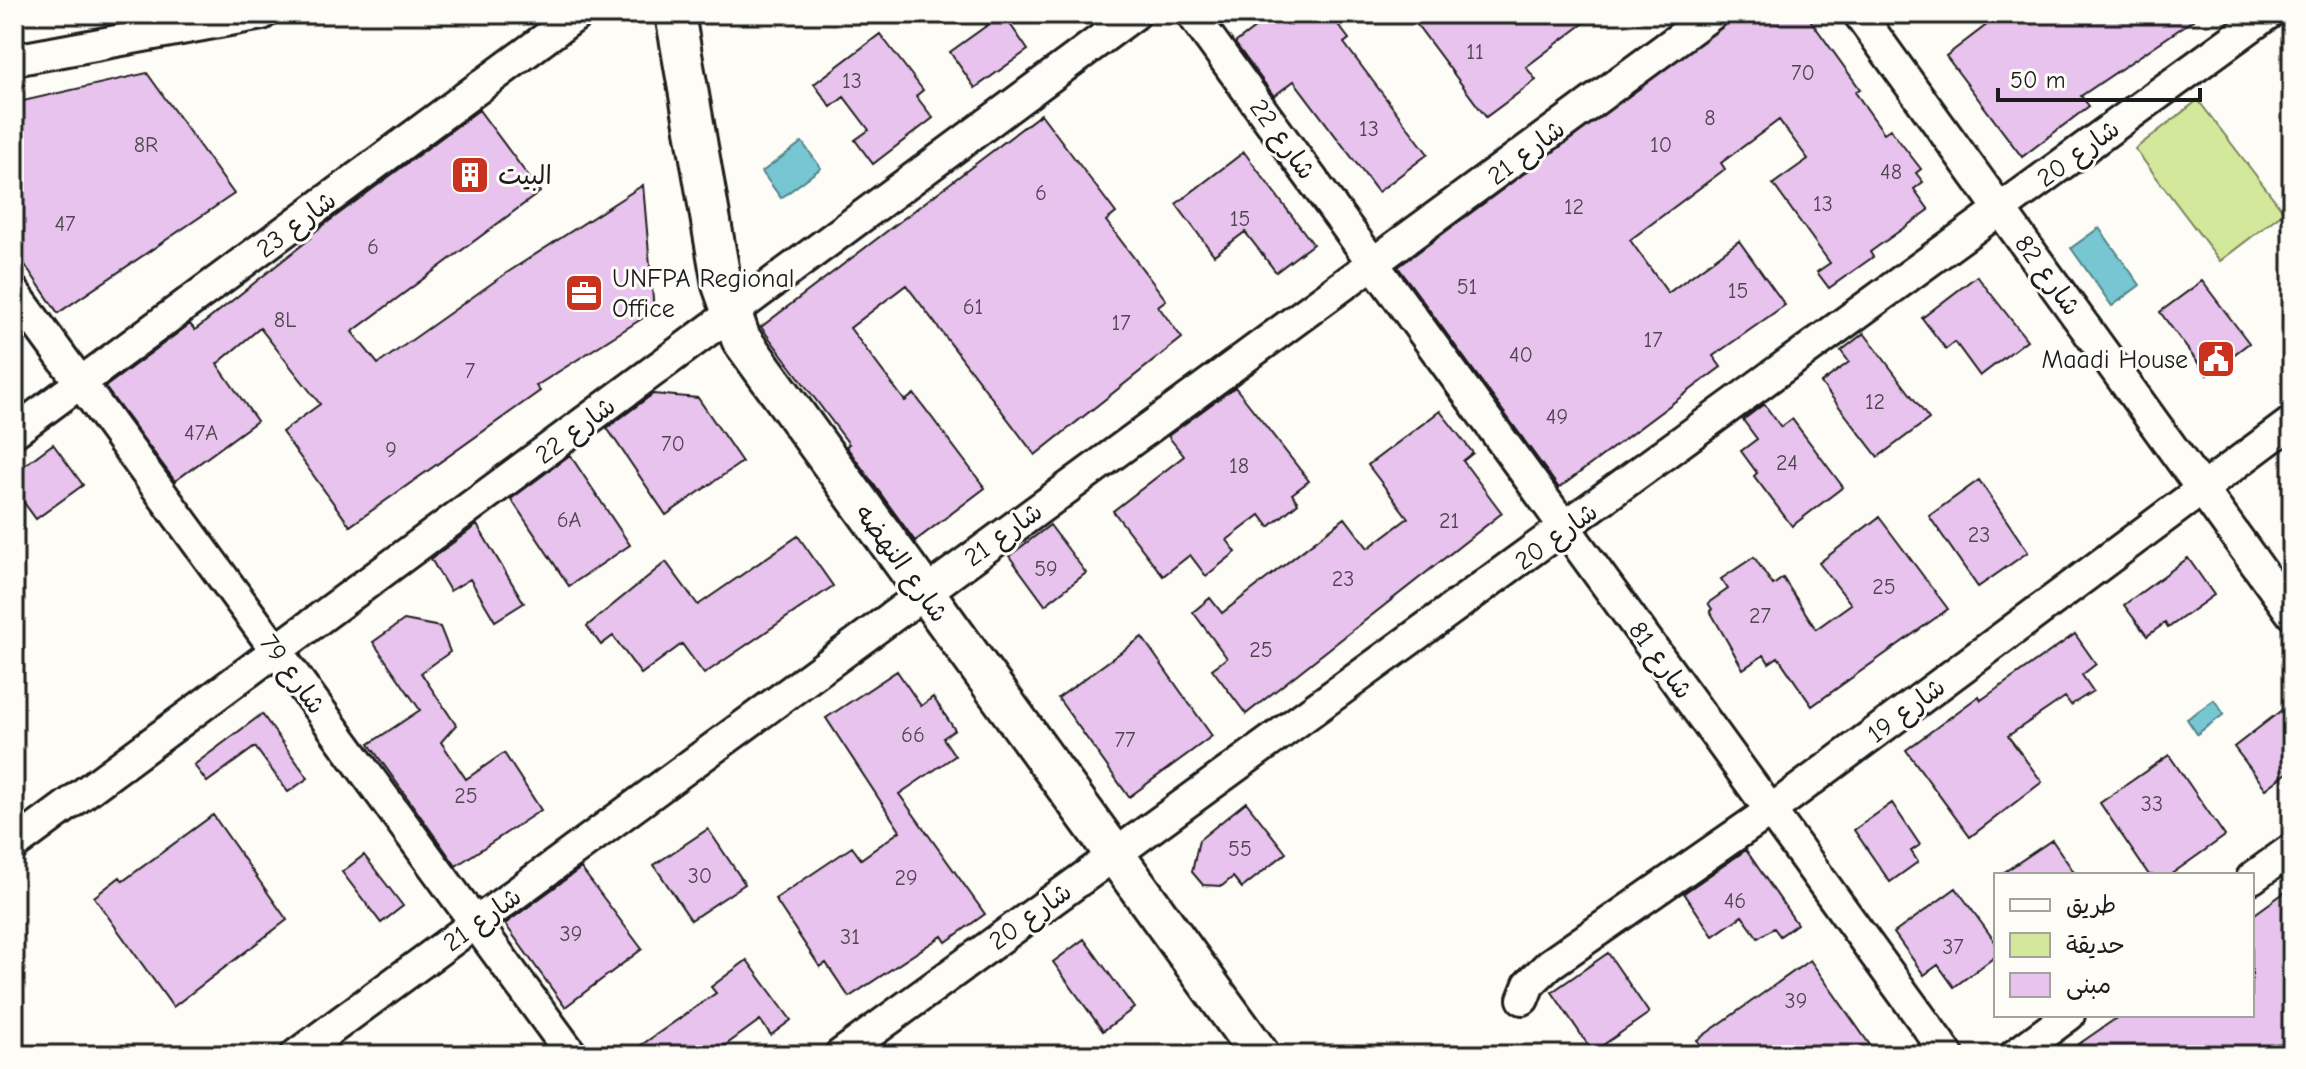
<svg xmlns="http://www.w3.org/2000/svg" width="2306" height="1069" viewBox="0 0 2306 1069" font-family="'Comic Neue','Playpen Sans Arabic',sans-serif">
  <style>
    .green { fill: #d4e89c; stroke: #78825c; stroke-width: 2 }
    .water { fill: #76c7d1; stroke: #528389; stroke-width: 2 }
    .building { fill: #e8c3ed; stroke: #1c1c1c; stroke-width: 2 }
    .lines { fill: none; stroke-linecap: round; stroke-linejoin: round }
    .minor-casing { stroke: #1c1c1c; stroke-width: 36 }
    .tertiary-casing { stroke: #1c1c1c; stroke-width: 44 }
    .minor { stroke: #fdfcf7; stroke-width: 30 }
    .tertiary { stroke: #fdfcf7; stroke-width: 38 }
    .labels { text-anchor: middle; stroke-width: 6; stroke-linejoin: round; paint-order: stroke }
    .number-label { font-size: 22px; fill: #4f4650 }
    .street-label { font-size: 26px; fill: #1c1c1c; stroke: #fdfcf7 }
    .poi-label { font-size: 26px; fill: #1c1c1c; stroke: #fdfcf7; text-anchor: start }
  </style>
  <rect width="100%" height="100%" fill="#fdfcf7"/>
  <filter id="ink" filterUnits="userSpaceOnUse"><feTurbulence type="fractalNoise" baseFrequency=".0125" numOctaves="2"/><feDisplacementMap in="SourceGraphic" scale="16" xChannelSelector="R" yChannelSelector="G"/><feConvolveMatrix kernelMatrix="1 2 1 2 8 2 1 2 1" color-interpolation-filters="sRGB"/></filter>
  <g filter="url(#ink)">
    <!-- green -->
    <path class="green" d="M2198,100L2284,212L2220,261L2135,149Z"/>
    <!-- water -->
    <path class="water" d="M802,142L821,168L781,198L762,172Z
      M2099,228L2140,285L2112,306L2071,248Z
      M2214,700L2224,714L2197,734L2187,719Z"/>
    <!-- building -->
    <path class="building" d="M1003,14L1028,50L975,88L950,52Z
      M1273,14H1330L1349,39L1344,43L1428,154L1378,192L1294,81L1274,96L1235,43Z
      M1409,14H1596L1526,67L1536,80L1486,117Z
      M1739,14H1806L1860,89L1855,92L1884,133L1890,129L1921,169L1916,173L1923,182L1914,189L1929,210L1870,252L1873,257L1829,288L1817,272L1830,263L1773,184L1808,159L1779,120L1721,163L1725,169L1630,240L1668,293L1739,241L1785,305L1713,356L1721,367L1559,488L1398,267Z
      M2001,14H2202L2081,96L2089,106L2022,157L1946,56Z
      M880,34L923,90L916,96L933,118L873,164L855,140L869,130L844,97L831,107L814,84Z
      M147,73L234,194L58,313L14,249V103Z
      M479,110L540,192L352,332L378,364L505,274L643,185L654,311L536,386L540,391L350,526L282,432L320,404L260,328L217,364L257,421L175,481L105,387L190,324L195,330L311,238L309,236Z
      M1041,114L1116,213L1106,221L1166,300L1158,306L1182,338L1035,455L906,285L850,328L905,401L914,394L985,488L915,541L846,446L849,444L761,327Z
      M1244,152L1313,244L1276,272L1245,232L1214,255L1176,204Z
      M1977,276L2027,340L1980,376L1955,342L1946,349L1922,318Z
      M2202,281L2249,343L2207,375L2160,312Z
      M1864,333L1929,419L1878,457L1821,383L1849,362L1841,351Z
      M1235,387L1309,481L1292,494L1298,503L1269,527L1260,515L1227,540L1236,552L1206,576L1190,555L1163,576L1113,511L1184,456L1168,436Z
      M653,394L698,398L742,462L666,515L607,428Z
      M1764,404L1781,427L1792,419L1843,487L1792,526L1754,476L1757,473L1741,451L1757,439L1743,420Z
      M1440,411L1473,453L1463,461L1502,513L1246,714L1212,669L1227,658L1193,612L1210,598L1222,613L1345,518L1368,548L1408,518L1368,465Z
      M53,444L83,485L36,519L14,489V473Z
      M570,455L630,545L569,586L511,499Z
      M1979,480L2028,552L1978,587L1929,516Z
      M1879,517L1948,609L1812,706L1778,657L1769,663L1764,655L1743,669L1710,611L1712,609L1708,603L1728,589L1721,579L1754,557L1773,585L1783,578L1816,629L1851,604L1819,563Z
      M477,525L524,603L495,621L470,579L450,591L431,559Z
      M1050,525L1086,573L1045,605L1009,556Z
      M798,536L833,586L704,674L682,644L641,674L613,636L601,645L587,626L666,562L698,605Z
      M2188,558L2214,595L2168,628L2165,623L2147,636L2124,605Z
      M404,620L440,627L450,652L421,673L456,725L441,742L466,779L504,753L541,810L456,866L369,744L420,710L373,642Z
      M2075,634L2096,664L2082,675L2093,691L2071,705L2065,697L2008,736L2042,782L1970,837L1906,750L1979,696L1981,700Z
      M1142,637L1212,736L1129,797L1058,698Z
      M897,671L921,706L933,697L955,730L943,738L955,756L899,794L985,914L946,942L942,936L849,997L826,963L820,967L775,899L852,847L861,859L900,831L826,718Z
      M2292,702V769L2266,789L2234,747Z
      M262,714L308,778L288,792L255,747L207,782L194,765Z
      M2169,755L2225,836L2170,875H2149L2100,803Z
      M1246,802L1286,853L1242,888L1233,877L1222,886L1203,885L1192,872L1199,840Z
      M1892,803L1920,845L1911,851L1918,862L1890,882L1854,830Z
      M213,815L287,920L173,1007L94,897L120,877L123,881Z
      M708,829L745,884L691,920L654,865Z
      M2052,840L2076,875H2000Z
      M1746,850L1797,924L1780,936L1774,928L1758,938L1742,916L1713,936L1684,893Z
      M364,855L403,906L381,923L342,872Z
      M581,868L642,949L565,1007L505,924Z
      M2292,887V1036L2267,1055H2063L2121,1015H2252V916Z
      M1956,888L1996,943V956L1954,987L1938,965L1924,975L1894,933Z
      M1084,939L1134,1008L1103,1031L1053,962Z
      M1608,953L1649,1013L1593,1052L1552,992Z
      M747,960L791,1020L771,1035L760,1020L712,1055H627L716,993L711,987Z
      M1810,960L1877,1055H1708L1697,1040Z"/>
    <g class="lines">
      <defs>
        <path id="minor" d="M1192,14L1948,1055
          M1859,14L2292,614
          M14,60L262,14
          M14,292L572,1055
          M14,432L578,14
          M14,845L1135,14
          M2252,878L2292,849
          M1523,999L1529,984L1550,964L1770,811L2292,422
          M296,1055L1712,14
          M840,1055L2268,14
          M2015,1055L2069,1015"/>
        <path id="tertiary" d="M675,14L722,285L741,339L1260,1055"/>
      </defs>
      <!-- minor casing -->
      <use href="#minor" class="minor-casing"/>
      <!-- tertiary casing -->
      <use href="#tertiary" class="tertiary-casing"/>
      <!-- minor -->
      <use href="#minor" class="minor"/>
      <!-- tertiary -->
      <use href="#tertiary" class="tertiary"/>
    </g>
  </g>
  <!-- icons -->
  <defs>
    <symbol id="building-square" viewBox="-11 -11 22 22"><rect x="-9" y="-9" width="18" height="18" rx="4" fill="#c8321e" stroke="#fdfcf7"/><path d="M-4-6H4V6H1V3H-1V6H-4ZM-2.5-4.3h1.7v1.8h-1.7ZM.8-4.3h1.7v1.8H.8ZM-2.5-1h1.7V.8h-1.7ZM.8-1h1.7V.8H.8Z" fill="#fff"/></symbol>
    <symbol id="office-square" viewBox="-11 -11 22 22"><rect x="-9" y="-9" width="18" height="18" rx="4" fill="#c8321e" stroke="#fdfcf7"/><path d="M-6-3h4V-5.5h4V-3h4V5H-6ZM-1-4.5V-3h2v-1.5ZM-6 0V1H6V0Z" fill="#fff"/></symbol>
    <symbol id="civic-square" viewBox="-11 -11 22 22"><rect x="-9" y="-9" width="18" height="18" rx="4" fill="#c8321e" stroke="#fdfcf7"/><path d="M-.6-6.5H3V-4.5H.6V-3L4-1V1h2V6H-6V1h2V-1L-.6-3ZM-1.2 2.5V6h2.4V2.5Z" fill="#fff"/></symbol>
  </defs>
  <g fill-rule="evenodd">
    <use href="#building-square" x="448" y="153" width="44" height="44"/>
    <use href="#office-square" x="562" y="271" width="44" height="44"/>
    <use href="#civic-square" x="2194" y="337" width="44" height="44"/>
  </g>
  <g class="labels">
    <!-- number labels -->
    <g class="number-label">
      <text x="1475" y="59">11</text>
      <text x="1803" y="80">70</text>
      <text x="852" y="88">13</text>
      <text x="1710" y="125">8</text>
      <text x="1369" y="136">13</text>
      <text x="146" y="152">8R</text>
      <text x="1661" y="152">10</text>
      <text x="1891" y="179">48</text>
      <text x="1041" y="200">6</text>
      <text x="1823" y="211">13</text>
      <text x="1574" y="214">12</text>
      <text x="1240" y="226">15</text>
      <text x="65" y="231">47</text>
      <text x="373" y="254">6</text>
      <text x="1467" y="294">51</text>
      <text x="1738" y="298">15</text>
      <text x="973" y="314">61</text>
      <text x="285" y="327">8L</text>
      <text x="1121" y="330">17</text>
      <text x="1653" y="347">17</text>
      <text x="1521" y="362">40</text>
      <text x="470" y="378">7</text>
      <text x="1875" y="409">12</text>
      <text x="1557" y="424">49</text>
      <text x="201" y="440">47A</text>
      <text x="673" y="451">70</text>
      <text x="391" y="457">9</text>
      <text x="1787" y="470">24</text>
      <text x="1239" y="473">18</text>
      <text x="569" y="527">6A</text>
      <text x="1449" y="528">21</text>
      <text x="1979" y="542">23</text>
      <text x="1046" y="576">59</text>
      <text x="1343" y="586">23</text>
      <text x="1884" y="594">25</text>
      <text x="1760" y="623">27</text>
      <text x="1261" y="657">25</text>
      <text x="913" y="742">66</text>
      <text x="1125" y="747">77</text>
      <text x="466" y="803">25</text>
      <text x="2152" y="811">33</text>
      <text x="1240" y="856">55</text>
      <text x="700" y="883">30</text>
      <text x="906" y="885">29</text>
      <text x="1735" y="908">46</text>
      <text x="571" y="941">39</text>
      <text x="850" y="944">31</text>
      <text x="1953" y="954">37</text>
      <text x="1796" y="1008">39</text>
    </g>
    <!-- street labels -->
    <g class="street-label">
      <text transform="translate(1283 139) rotate(54)" y="9">شارع 22</text>
      <text transform="translate(1526 152) rotate(-37)" y="9">شارع 21</text>
      <text transform="translate(2078 153) rotate(-36)" y="9">شارع 20</text>
      <text transform="translate(296 224) rotate(-37)" y="9">شارع 23</text>
      <text transform="translate(2048 275) rotate(54)" y="9">شارع 82</text>
      <text transform="translate(575 430) rotate(-37)" y="9">شارع 22</text>
      <text transform="translate(1003 534) rotate(-36)" y="9">شارع 21</text>
      <text transform="translate(1556 536) rotate(-36)" y="9">شارع 20</text>
      <text transform="translate(902 563) rotate(54)" y="9">شارع النهضه</text>
      <text transform="translate(1661 660) rotate(54)" y="9">شارع 81</text>
      <text transform="translate(293 674) rotate(54)" y="9">شارع 79</text>
      <text transform="translate(1906 710) rotate(-37)" y="9">شارع 19</text>
      <text transform="translate(1030 916) rotate(-36)" y="9">شارع 20</text>
      <text transform="translate(482 919) rotate(-36)" y="9">شارع 21</text>
    </g>
    <!-- poi labels -->
    <g class="poi-label">
      <text x="498" y="184">البيت</text>
      <text x="612" y="287">UNFPA Regional<tspan x="612" dy="30">Office</tspan></text>
      <text x="2188" y="368" text-anchor="end">Maadi House</text>
    </g>
  </g>
  <!-- margin -->
  <rect width="2306" height="1069" fill="none" stroke="#fdfcf7" stroke-width="48"/>
  <rect x="24" y="24" width="2258" height="1021" fill="none" stroke="#1c1c1c" stroke-width="3" filter="url(#ink)"/>
  <!-- legend -->
  <rect x="1994" y="873" width="260" height="144" fill="#fdfcf7" stroke="#a3a29f" stroke-width="2"/>
  <rect x="2010" y="899" width="40" height="12" fill="#fdfcf7" stroke="#a3a29f" stroke-width="2"/>
  <text x="2066" y="913" font-size="24" fill="#1c1c1c">طريق</text>
  <rect x="2010" y="933" width="40" height="24" fill="#d4e89c" stroke="#a3a29f" stroke-width="2"/>
  <text x="2066" y="953" font-size="24" fill="#1c1c1c">حديقة</text>
  <rect x="2010" y="973" width="40" height="24" fill="#e8c3ed" stroke="#a3a29f" stroke-width="2"/>
  <text x="2066" y="993" font-size="24" fill="#1c1c1c">مبنى</text>
  <!-- scale -->
  <path d="M1998 88v12h202v-12" fill="none" stroke="#1c1c1c" stroke-width="4"/>
  <text x="2010" y="88" font-size="24" fill="#1c1c1c" stroke="#fdfcf7" stroke-width="6" paint-order="stroke">50 m</text>
</svg>
